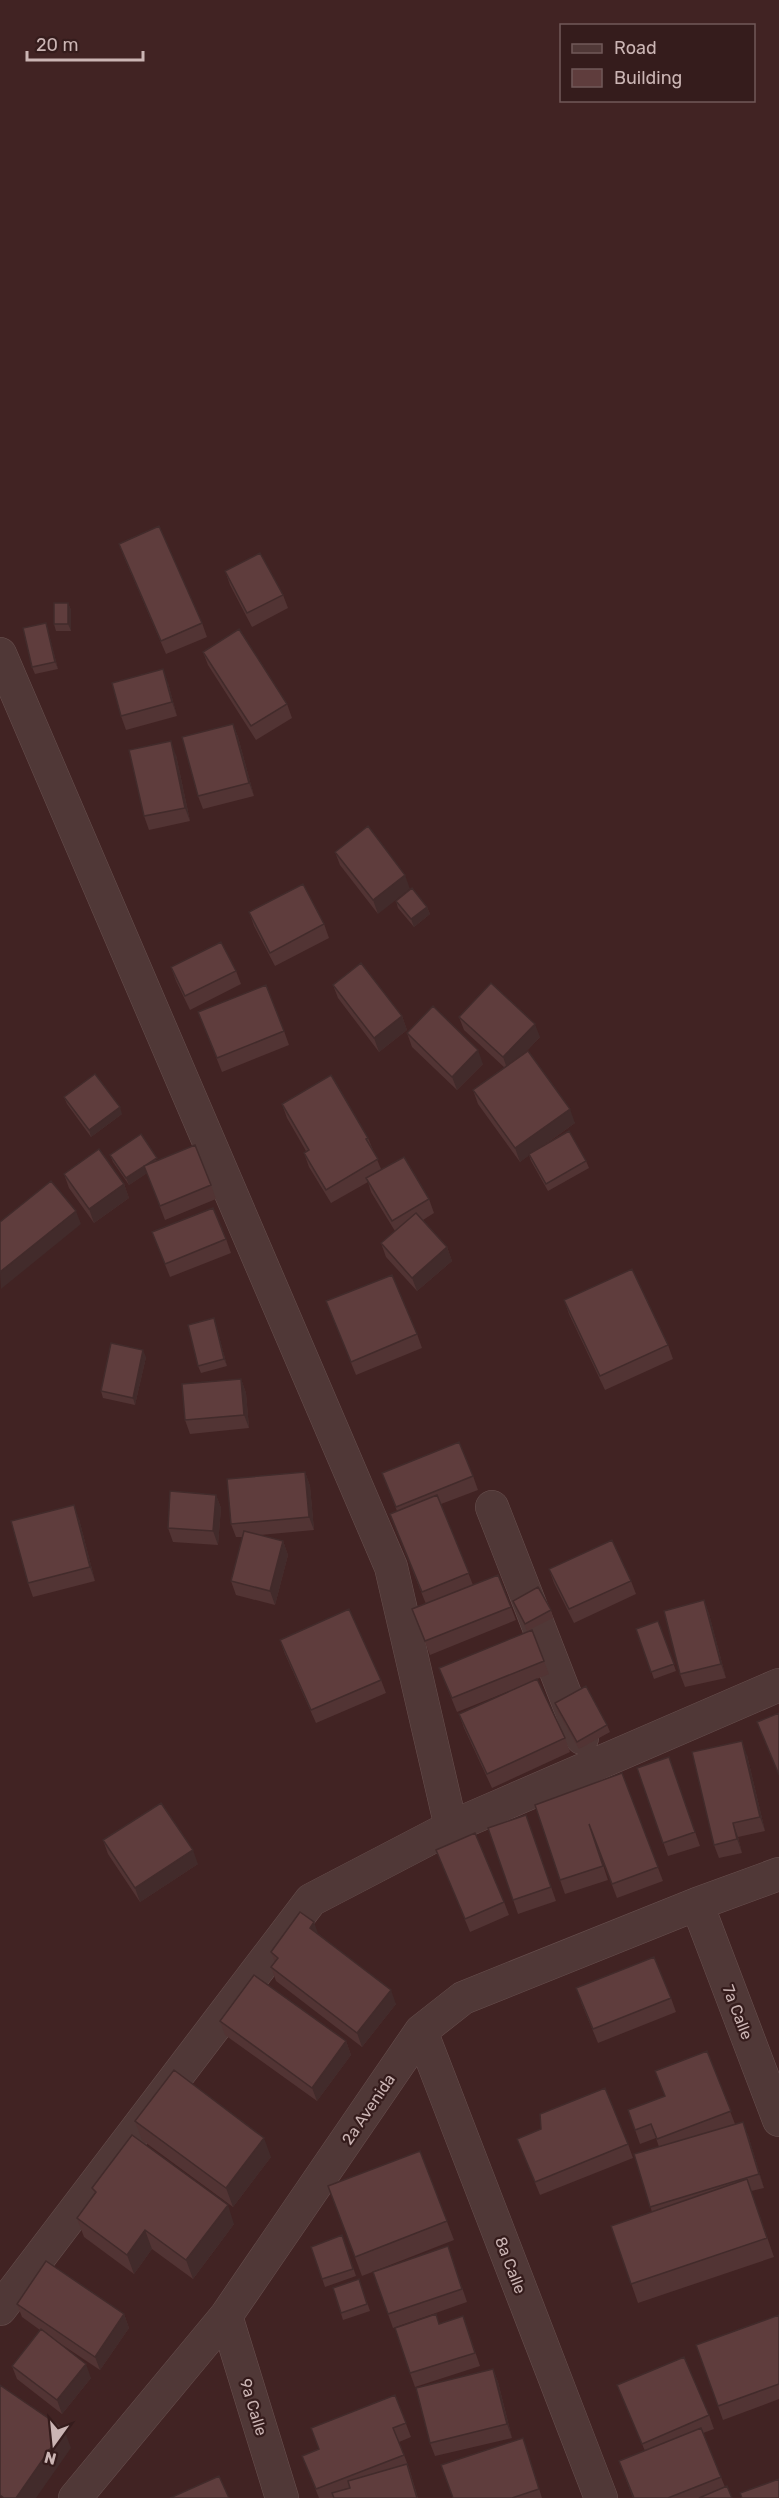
<svg xmlns="http://www.w3.org/2000/svg" width="779" height="2498" viewBox="0 0 779 2498" font-family="Rubik,sans-serif">
  <style>
    .lines { fill: none; stroke-linecap: round; stroke-linejoin: round }
    .minor-casing { stroke: #68504f; stroke-width: 34 }
    .minor { stroke: #503837; stroke-width: 33 }
    .wall { fill: #523434 }
    .shaded-wall { fill: #422b2b }
    .building { fill: #5f3d3d; stroke: #422b2b; stroke-width: 1.5 }
    .labels { text-anchor: middle; stroke-width: 4.5; stroke-linejoin: round; paint-order: stroke }
    .street-label { font-size: 16px; fill: #cbb5b4; stroke: #351c1c }
  </style>
  <rect width="100%" height="100%" fill="#412323"/>
  <g class="lines">
    <defs>
      <path id="minor" d="M0,654L391,1567L451,1827
        M492,1507L582,1738
        M697,1904L779,2120
        M421,2031L601,2498
        M0,2309L311,1900L451,1827L779,1685
        M226,2316L282,2498
        M75,2498L226,2316L421,2031L463,1998L697,1904L779,1874"/>
    </defs>
    <!-- minor casing -->
    <use href="#minor" class="minor-casing"/>
    <!-- minor -->
    <use href="#minor" class="minor"/>
  </g>
  <!-- wall -->
  <path class="wall" d="M119,544L202,623L207,637L166,654L124,557Z
    M225,571L283,595L288,608L252,627L230,585Z
    M68,603L71,610V631H56L54,624Z
    M48,631L58,669L35,674L32,667Z
    M203,652L287,704L292,718L256,740L208,665Z
    M168,683L177,716L126,730L121,716Z
    M233,724L238,737L254,796L203,809L198,796Z
    M176,755L190,821L149,830L144,816Z
    M368,826L378,914L340,865L335,852Z
    M396,901L427,907L430,914L414,927L398,908Z
    M249,912L324,924L329,938L275,966L254,926Z
    M171,967L236,971L241,984L190,1010L176,981Z
    M333,985L402,1016L407,1030L379,1052L338,998Z
    M198,1012L284,1031L289,1045L222,1072Z
    M459,1017L540,1037L523,1055L575,1123L543,1146L586,1161L589,1168L548,1191L531,1161L529,1155L520,1162L478,1104L473,1090L505,1068L464,1030Z
    M407,1033L483,1064L457,1090L412,1047Z
    M64,1097L122,1114L91,1137L67,1104Z
    M282,1104L368,1138L381,1169L429,1199L434,1213L423,1220L447,1247L452,1261L417,1291L386,1257L381,1243L395,1231L371,1192L368,1182L331,1203L309,1167L304,1153L306,1151L287,1118Z
    M110,1155L158,1160L211,1185L216,1199L165,1220L147,1173L129,1185L113,1162Z
    M64,1174L124,1184L129,1198L94,1223L69,1188Z
    M152,1232L226,1239L231,1253L170,1277Z
    M564,1300L668,1345L673,1359L605,1390L569,1314Z
    M326,1301L417,1334L422,1348L356,1375Z
    M214,1318L227,1366L201,1373L198,1366Z
    M146,1357L135,1405L103,1398L101,1391Z
    M241,1379L246,1393L249,1428L190,1434L185,1420Z
    M305,1472L310,1486L314,1530L260,1535L283,1541L288,1555L275,1605L236,1595L231,1581L243,1537H236L231,1524Z
    M382,1473L473,1476L478,1490L441,1504L473,1585L511,1607L516,1620L430,1655L412,1609L426,1604L390,1514L397,1511Z
    M216,1495L221,1508L218,1545L173,1542L168,1528Z
    M79,1519L95,1581L33,1597L28,1583Z
    M549,1569L631,1581L636,1594L574,1623L554,1583Z
    M704,1600L709,1614L726,1678L685,1687L680,1674Z
    M513,1601L551,1610L553,1618L527,1631Z
    M658,1621L676,1671L654,1679L636,1629Z
    M280,1640L381,1680L386,1693L316,1723L285,1654Z
    M544,1661L549,1674L537,1679L565,1738L570,1752L492,1788L464,1728L459,1714L529,1683L457,1712L439,1668Z
    M555,1703L607,1725L610,1732L579,1749L557,1710Z
    M747,1755L765,1831L738,1837L742,1853L719,1858L714,1845Z
    M669,1757L700,1846L668,1856L637,1768Z
    M622,1773L663,1881L617,1898L594,1838L608,1880L565,1894L560,1880Z
    M526,1815L556,1901L518,1914L488,1828Z
    M103,1840L198,1864L140,1902L108,1854Z
    M436,1850L504,1902L509,1915L470,1932Z
    M319,1934L396,2004L362,2047L276,1981L271,1967L275,1962L271,1952Z
    M671,1998L676,2012L598,2043L581,2002Z
    M220,2021L346,2041L351,2055L317,2101L225,2035Z
    M707,2051L735,2124L748,2135L764,2188L751,2191L774,2257L638,2303L611,2226L652,2212L634,2154L659,2147L656,2138L640,2144L628,2110L665,2096Z
    M135,2121L271,2157L233,2207L142,2140Z
    M517,2139L628,2144L633,2158L540,2195Z
    M420,2151L454,2240L362,2276L328,2186Z
    M92,2188L234,2224L193,2279L152,2249L134,2274L84,2237L77,2218L95,2194Z
    M342,2235L356,2276L325,2287L311,2247Z
    M448,2246L467,2302L393,2328L373,2272Z
    M359,2279L370,2311L343,2320L333,2288Z
    M17,2304L124,2314L129,2328L100,2370L52,2338L91,2378L62,2414L17,2379L12,2366L40,2330L22,2317Z
    M779,2315V2399L723,2420L696,2345Z
    M463,2316L480,2366L415,2387L410,2373Z
    M493,2369L498,2382L512,2438L435,2456L430,2443Z
    M617,2385L709,2415L714,2429L703,2433L725,2487L732,2498H633L619,2461L645,2451Z
    M395,2395L411,2437L399,2442L409,2468L418,2498H319L302,2456L319,2449L311,2428Z
    M523,2438L542,2498H453Z"/>
  <!-- shaded-wall -->
  <path class="shaded-wall" d="M68,603L71,610V631L68,624Z
    M46,623L48,631L58,669L55,662Z
    M163,669L168,683L177,716L172,702Z
    M233,724L238,737L254,796L249,783Z
    M171,741L176,755L190,821L185,808Z
    M405,875L410,889L378,914L373,900Z
    M427,907L430,914L414,927L411,919Z
    M402,1016L407,1030L379,1052L374,1038Z
    M535,1024L540,1037L508,1071L503,1057Z
    M478,1050L483,1064L457,1090L452,1077Z
    M120,1107L122,1114L91,1137L89,1130Z
    M570,1109L575,1123L520,1162L515,1148Z
    M144,1166L147,1173L129,1185L126,1178Z
    M124,1184L129,1198L94,1223L89,1209Z
    M76,1211L81,1224L1,1289L0,1272Z
    M447,1247L452,1261L417,1291L412,1278Z
    M214,1318L216,1325L227,1366L224,1359Z
    M143,1350L146,1357L135,1405L133,1398Z
    M241,1379L246,1393L249,1428L244,1415Z
    M305,1472L310,1486L314,1530L309,1517Z
    M216,1495L221,1508L218,1545L213,1531Z
    M74,1505L79,1519L95,1581L90,1567Z
    M283,1541L288,1555L275,1605L270,1591Z
    M704,1600L709,1614L726,1678L721,1664Z
    M742,1741L747,1755L765,1831L760,1817Z
    M733,1823L738,1837L742,1853L737,1839Z
    M193,1850L198,1864L140,1902L135,1888Z
    M314,1922L319,1936L310,1928Z
    M391,1990L396,2004L362,2047L357,2033Z
    M346,2041L351,2055L317,2101L312,2088Z
    M743,2122L748,2135L764,2188L759,2174Z
    M264,2138L271,2157L233,2207L226,2188Z
    M228,2205L234,2224L193,2279L186,2260Z
    M145,2230L152,2249L134,2274L127,2255Z
    M124,2314L129,2328L100,2370L95,2357Z
    M86,2364L91,2378L62,2414L57,2400Z
    M493,2369L498,2382L512,2438L507,2424Z
    M64,2429L71,2448L36,2498H16Z"/>
  <!-- building -->
  <path class="building" d="M159,526L202,623L161,641L119,544Z
    M260,553L283,595L247,613L225,571Z
    M54,603H68V624H54Z
    M46,623L55,662L32,667L23,628Z
    M239,629L287,704L251,726L203,652Z
    M163,669L172,702L121,716L112,683Z
    M233,724L249,783L198,796L182,737Z
    M171,741L185,808L144,816L129,750Z
    M368,826L405,875L373,900L335,852Z
    M303,884L324,924L270,953L249,912Z
    M412,888L427,907L411,919L396,901Z
    M221,942L236,971L185,996L171,967Z
    M361,963L402,1016L374,1038L333,985Z
    M491,983L535,1024L503,1057L459,1017Z
    M266,985L284,1031L217,1058L198,1012Z
    M433,1006L478,1050L452,1077L407,1033Z
    M528,1051L570,1109L515,1148L473,1090Z
    M95,1074L120,1107L89,1130L64,1097Z
    M331,1075L368,1138L366,1139L378,1159L326,1190L304,1153L309,1150L282,1104Z
    M569,1131L586,1161L546,1184L529,1154Z
    M141,1134L157,1158L126,1178L110,1155Z
    M195,1145L211,1185L160,1206L144,1166Z
    M99,1149L124,1184L89,1209L64,1174Z
    M404,1157L429,1199L392,1221L366,1178Z
    M51,1181L76,1211L0,1272V1222Z
    M213,1208L226,1239L165,1264L152,1232Z
    M416,1213L447,1247L412,1278L381,1243Z
    M632,1269L668,1345L600,1376L564,1300Z
    M392,1275L417,1334L351,1362L326,1301Z
    M214,1318L224,1359L198,1366L188,1325Z
    M111,1343L143,1350L133,1398L101,1391Z
    M241,1379L244,1415L185,1420L182,1384Z
    M459,1442L473,1476L396,1507L382,1473Z
    M305,1472L309,1517L231,1524L227,1479Z
    M170,1491L216,1495L213,1531L168,1528Z
    M437,1495L469,1573L422,1592L390,1514Z
    M74,1505L90,1567L28,1583L11,1521Z
    M244,1531L283,1541L270,1591L231,1581Z
    M612,1540L631,1581L569,1609L549,1569Z
    M498,1575L511,1607L425,1641L412,1609Z
    M538,1587L551,1610L525,1624L513,1601Z
    M704,1600L721,1664L680,1674L664,1611Z
    M349,1609L381,1680L311,1710L280,1640Z
    M658,1621L674,1664L651,1672L636,1629Z
    M532,1630L544,1661L452,1698L439,1668Z
    M537,1679L565,1738L487,1774L459,1714Z
    M586,1686L607,1725L577,1742L555,1703Z
    M779,1713V1775L757,1722Z
    M742,1741L760,1817L733,1823L737,1839L714,1845L692,1752Z
    M669,1757L695,1832L663,1843L637,1768Z
    M622,1773L658,1867L612,1884L589,1824L603,1866L560,1880L535,1805Z
    M161,1803L193,1850L135,1888L103,1840Z
    M526,1815L551,1887L513,1900L488,1828Z
    M475,1833L504,1902L465,1919L436,1850Z
    M300,1912L314,1922L310,1928L391,1990L357,2033L271,1967L278,1958L271,1952Z
    M654,1957L671,1998L593,2029L576,1988Z
    M254,1975L346,2041L312,2088L220,2021Z
    M707,2051L731,2111L657,2139L651,2124L635,2130L628,2110L665,2096L655,2071Z
    M174,2070L264,2138L226,2188L135,2121Z
    M605,2088L628,2144L535,2182L517,2139L541,2129L540,2114Z
    M743,2122L759,2174L650,2207L634,2154Z
    M132,2135L228,2205L186,2260L145,2230L127,2255L77,2218L96,2192L92,2188Z
    M420,2151L447,2221L355,2257L328,2186Z
    M747,2179L767,2238L631,2284L611,2226Z
    M342,2235L353,2269L322,2279L311,2247Z
    M448,2246L462,2289L388,2314L373,2272Z
    M46,2261L124,2314L95,2357L17,2304Z
    M359,2279L367,2304L341,2313L333,2288Z
    M436,2314L439,2324L463,2316L475,2353L410,2373L395,2328Z
    M779,2315V2384L718,2406L696,2345Z
    M41,2329L86,2364L57,2400L12,2366Z
    M684,2357L709,2415L642,2444L617,2385Z
    M493,2369L507,2424L430,2443L416,2388Z
    M0,2385L64,2429L16,2498H4L0,2495Z
    M395,2395L406,2423L393,2428L404,2455L316,2489L302,2456L319,2449L311,2428Z
    M701,2428L721,2477L668,2498H634L619,2461Z
    M523,2438L539,2489L512,2498H453L441,2465Z
    M407,2464L417,2498H334L332,2493L350,2488L348,2481Z
    M219,2476L229,2498H170Z
    M779,2479V2498H742L740,2493Z
    M727,2486L732,2498H699Z"/>
  <g class="labels">
    <!-- street labels -->
    <g class="street-label">
      <text transform="translate(738 2012) rotate(69)" y="6">7a Calle</text>
      <text transform="translate(368 2109) rotate(-56)" y="6">2a Avenida</text>
      <text transform="translate(511 2265) rotate(69)" y="6">8a Calle</text>
      <text transform="translate(254 2407) rotate(73)" y="6">9a Calle</text>
    </g>
  </g>
  <!-- legend -->
  <rect x="560" y="24" width="195" height="78" fill="#351c1c" stroke="#715959" stroke-width="1.5"/>
  <rect x="572" y="44" width="30" height="9" fill="#503837" stroke="#715959" stroke-width="1.5"/>
  <text x="614" y="54" font-size="18" fill="#cbb5b4">Road</text>
  <rect x="572" y="69" width="30" height="18" fill="#5f3d3d" stroke="#715959" stroke-width="1.5"/>
  <text x="614" y="84" font-size="18" fill="#cbb5b4">Building</text>
  <!-- north arrow -->
  <g transform="translate(54 2444) rotate(195)" stroke="#351c1c" stroke-width="4.5" paint-order="stroke">
  <path d="M0-4.5L10 22L0 15L-10 22Z" fill="#cbb5b4"/>
  <text y="-9" font-size="16" font-weight="bold" text-anchor="middle" fill="#cbb5b4">N</text>
  </g>
  <!-- scale -->
  <path d="M27 51v9h116v-9" fill="none" stroke="#cbb5b4" stroke-width="3"/>
  <text x="36" y="51" font-size="18" fill="#cbb5b4" stroke="#351c1c" stroke-width="4.5" paint-order="stroke">20 m</text>
</svg>
